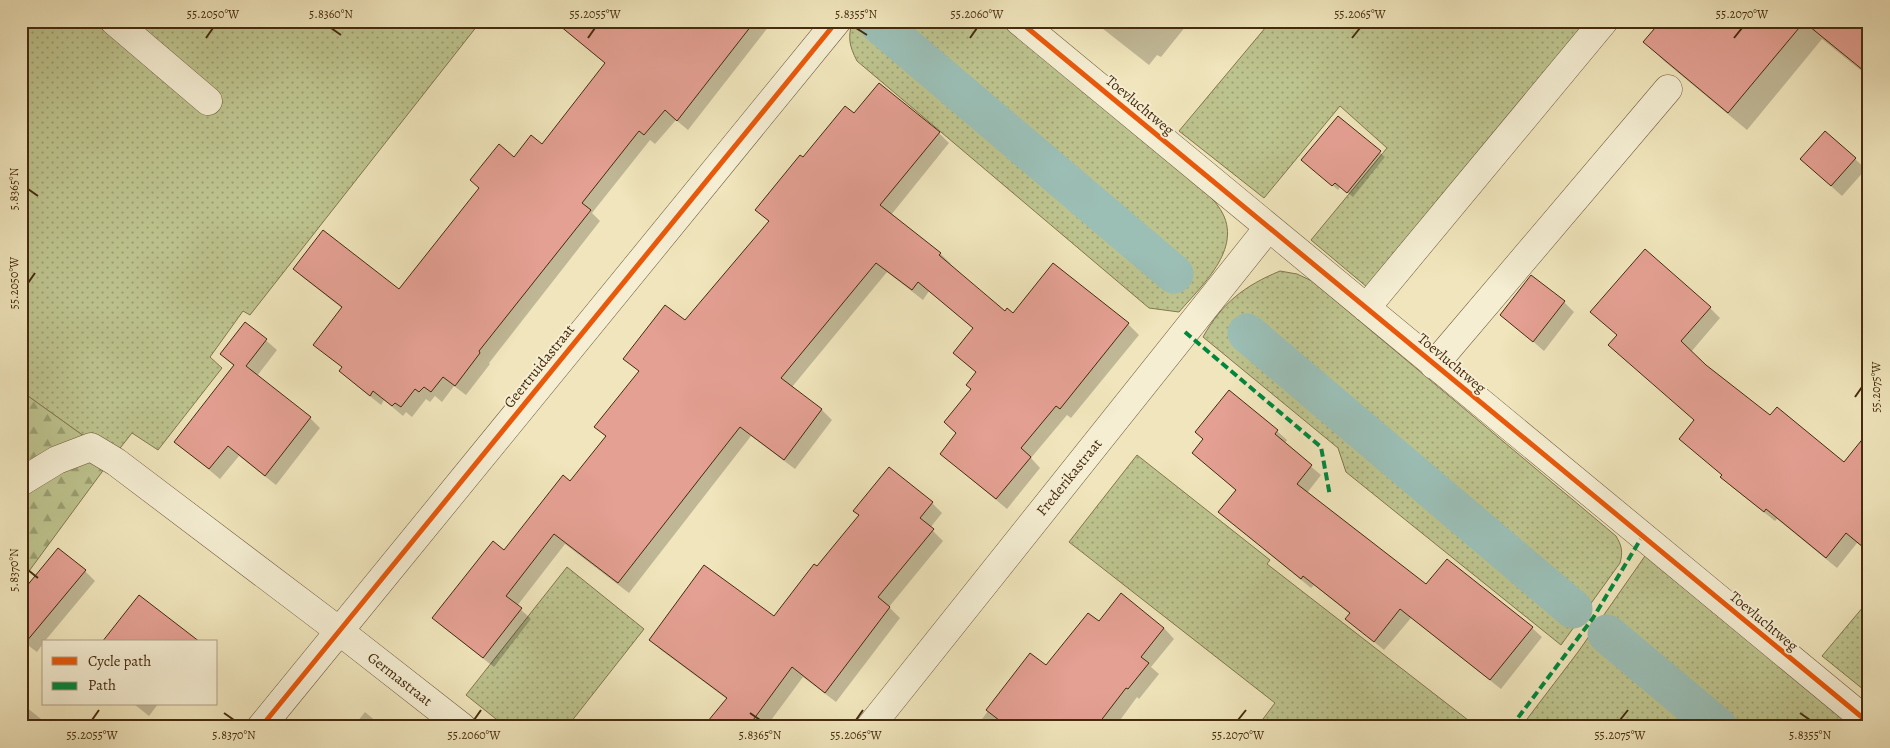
<svg xmlns="http://www.w3.org/2000/svg" width="1890" height="748" viewBox="0 0 1890 748" font-family="Alegreya,serif">
  <style>
    .grass { fill: url(#grass-dots); stroke: #82774e }
    .forest { fill: url(#forest-firs); stroke: #82774e }
    .shadow { fill: #0003 }
    .lines { fill: none; stroke-linecap: round; stroke-linejoin: round }
    .canal { stroke: #9bbeb5; stroke-width: 39 }
    .building { fill: #e4a093; stroke: #462b0e }
    .minor-casing { stroke: #705a3a; stroke-width: 29 }
    .minor { stroke: #f5eed3; stroke-width: 28 }
    .quiet { stroke: #00873e; stroke-width: 4; stroke-dasharray: 8 4; stroke-linecap: butt }
    .cycleway-casing { stroke: #f5eed3; stroke-width: 8 }
    .cycleway { stroke: #e8590c; stroke-width: 5 }
    .ticks { fill: none; stroke: #462b0e; stroke-width: 2 }
    .labels { text-anchor: middle; stroke-width: 4; stroke-linejoin: round; paint-order: stroke }
    .street-label { font-size: 15px; fill: #462b0e; stroke: #f5eed3 }
    .neatline { fill: none; stroke: #462b0e; stroke-width: 2 }
    .ticks-label { font-size: 12px; text-anchor: middle; fill: #462b0e }
  </style>
  <defs>
    <pattern id="grass-dots" width="8" height="8" patternUnits="userSpaceOnUse" patternTransform="scale(1.25)"><rect width="8" height="8" fill="#bdc38e"/><path d="M2 2h.1M6 6h.1" fill="none" stroke="#9b9f72" stroke-width="1.8" stroke-linecap="round"/></pattern>
    <pattern id="forest-firs" width="22" height="20" patternUnits="userSpaceOnUse" patternTransform="scale(1.25)"><rect width="22" height="20" fill="#bdc38e"/><path d="M5 1l3.5 6h-7zM16 11l3.5 6h-7z" fill="#9b9f72"/></pattern>
  </defs>
  <rect width="100%" height="100%" fill="#f0e5bc"/>
  <filter id="stains"><feTurbulence type="fractalNoise" baseFrequency=".004" numOctaves="4"/><feColorMatrix values="0 0 0 0 .2 0 0 0 0 .09 0 0 0 0 .02 0 0 0 .5 -.17"/></filter>
  <radialGradient id="worn" r=".72"><stop offset=".6" stop-color="#630" stop-opacity="0"/><stop offset="1" stop-color="#630" stop-opacity=".3"/></radialGradient>
  <!-- grass -->
  <path class="grass" d="M21,21H481L250,315L243,311L210,357L222,368L158,450L132,433L113,457L21,391Z
    M852,21H998L1205,192C1209,196 1215,201 1218,206C1247,245 1203,284 1179,312L1149,308L857,61C849,45 848,39 852,21Z
    M1271,21H1619L1522,136L1380,298L1311,240L1387,148L1340,106L1264,198L1179,131Z
    M1280,271L1297,274L1312,281L1616,536C1622,546 1623,552 1620,563L1561,645L1346,472L1338,448L1203,337C1222,303 1244,286 1280,271Z
    M1137,455L1270,560L1267,564L1477,727H1257L1275,703L1069,542Z
    M1645,556L1853,727H1521L1578,652Z
    M567,567L644,629L567,727H506L466,695Z
    M1869,600V694L1822,656Z"/>
  <!-- forest -->
  <path class="forest" d="M21,391L113,457L21,582Z"/>
  <!-- shadow -->
  <path class="shadow" d="M554,21H773L688,130L676,120L655,144L650,140L592,213L600,221L489,363L490,364L466,395L454,386L442,402L435,396L430,402L426,399L412,417L406,412L403,416L384,400L381,405L351,381L340,371L343,368L315,344L343,309L305,279L294,269L400,291L514,158L542,146L606,64Z
    M1093,21H1190L1161,57L1157,55L1149,65Z
    M1662,21H1869V77L1822,39L1747,130L1663,60L1645,42Z
    M854,115L939,133L949,143L891,215L941,254L951,264L949,266L1005,313L1014,315L1053,265L1128,324L1139,335L1071,418L1067,415L1031,458L1040,468L1007,509L941,454L957,434L977,373L954,353L974,329L929,291L923,300L887,272L792,387L822,410L832,420L795,469L751,436L629,593L565,544L517,606L531,619L494,667L444,628L434,618L504,552L570,482L606,437L596,427L640,372L625,359L686,322L769,222L757,210L803,159Z
    M1338,117L1385,157L1353,197L1340,187L1338,190L1308,165Z
    M1825,132L1866,169L1842,196L1812,169Z
    M1564,302L1574,312L1544,351L1502,315Z
    M1710,308L1720,318L1691,352L1706,366L1770,417L1844,463H1869V552L1857,543L1837,568L1777,519L1775,521L1732,487L1723,476L1680,439L1695,421L1618,336L1592,312Z
    M246,323L277,350L257,376L310,418L320,428L276,485L239,456L220,479L176,442L235,367L221,354Z
    M1277,431L1287,440L1284,444L1321,475L1307,493L1427,586L1447,560L1532,628L1542,637L1501,689L1411,618L1384,650L1346,619L1350,614L1314,585L1311,588L1219,512L1237,491L1193,453Z
    M932,503L942,513L930,528L943,541L889,607L900,618L836,702L803,677L766,727H705L727,699L661,650L650,640L774,618L818,568Z
    M85,571L95,581L44,642L37,652L21,640Z
    M1099,623L1164,628L1174,639L1151,667L1159,674L1139,699L1137,697L1115,727H976L1030,655L1046,667Z
    M21,703L51,727H21Z
    M134,704H158L149,716Z
    M365,712L383,727H353Z"/>
  <g class="lines">
    <!-- canal -->
    <path class="canal" d="M878,23L1174,274
      M1247,333L1573,609
      M1607,634L1718,727"/>
  </g>
  <!-- building -->
  <path class="building" d="M554,21H755L677,121L665,110L644,135L639,131L582,203L591,210L479,351L480,353L455,386L443,377L431,392L424,387L419,392L415,389L401,407L395,403L392,406L373,391L370,396L339,371L342,367L313,345L342,307L293,269L323,230L399,289L479,188L470,180L499,144L514,157L531,135L542,144L605,63Z
    M1661,21H1869V75L1804,22L1728,113L1643,42Z
    M879,83L940,132L880,205L941,253L939,255L1005,311L1007,308L1013,313L1053,263L1129,323L1060,409L1056,406L1021,448L1031,457L996,499L940,454L956,433L944,422L971,389L966,385L976,372L953,353L973,328L918,282L912,290L876,263L781,378L822,409L784,460L740,427L618,583L554,534L506,596L522,608L483,658L432,618L493,541L504,550L563,475L570,481L606,436L594,427L639,371L623,359L665,305L685,320L769,221L755,210L800,155L803,157L845,106L854,113Z
    M1338,116L1381,151L1347,193L1335,183L1332,186L1301,160Z
    M1825,131L1856,158L1831,186L1800,159Z
    M1645,249L1711,307L1681,341L1706,365L1770,415L1777,407L1844,462L1869,431V552L1846,533L1826,558L1766,509L1764,512L1720,477L1722,475L1679,439L1694,420L1608,345L1617,335L1590,312Z
    M1531,275L1565,301L1533,342L1500,315Z
    M245,322L267,339L246,366L311,417L265,476L228,446L209,469L174,442L234,365L220,354Z
    M1229,390L1278,430L1275,434L1312,465L1297,484L1426,584L1447,559L1533,627L1490,680L1400,609L1374,642L1345,619L1350,613L1303,576L1301,579L1218,512L1236,490L1192,453L1203,439L1195,432Z
    M889,467L933,502L920,518L934,529L878,597L890,607L825,693L792,667L748,727H703L727,698L649,640L704,565L774,616L814,564L817,566L859,515L853,511Z
    M58,548L86,570L21,648V593Z
    M1121,593L1164,628L1141,657L1149,663L1128,689L1126,688L1096,727H1008L986,710L1030,653L1046,665L1088,613L1099,621Z
    M139,595L200,642H102Z"/>
  <g class="lines">
    <defs>
      <path id="minor" d="M114,21L208,101
        M1019,21L1869,723
        M1366,308L1604,21
        M1434,365L1668,89
        M21,482L57,460L91,447L116,462L338,630L462,727
        M261,727L837,21
        M870,727L1268,228"/>
    </defs>
    <!-- minor casing -->
    <use href="#minor" class="minor-casing"/>
    <!-- minor -->
    <use href="#minor" class="minor"/>
    <!-- quiet -->
    <path class="quiet" d="M1185,332L1321,447L1330,496
      M1511,727L1593,618L1642,537"/>
    <defs>
      <path id="cycleway" d="M1019,21L1869,723
        M261,727L837,21"/>
    </defs>
    <!-- cycleway casing -->
    <use href="#cycleway" class="cycleway-casing"/>
    <!-- cycleway -->
    <use href="#cycleway" class="cycleway"/>
  </g>
  <!-- ticks -->
  <path class="ticks" d="M331,28L341,35M856,28L867,35M206,38L213,28M588,38L595,28M970,38L977,28M1352,38L1360,28M1734,38L1742,28M28,189L38,196M28,283L35,273M1855,397L1862,387M28,570L38,578M224,713L234,720M750,713L760,720M1800,713L1810,720M92,720L99,710M474,720L481,710M856,720L863,710M1238,720L1246,710M1620,720L1628,710"/>
  <g class="labels">
    <!-- street labels -->
    <g class="street-label">
      <text transform="translate(1140 105) rotate(40)" y="5">Toevluchtweg</text>
      <text transform="translate(1452 363) rotate(40)" y="5">Toevluchtweg</text>
      <text transform="translate(539 366) rotate(-51)" y="5">Geertruidastraat</text>
      <text transform="translate(1069 477) rotate(-51)" y="5">Frederikastraat</text>
      <text transform="translate(1764 621) rotate(40)" y="5">Toevluchtweg</text>
      <text transform="translate(400 679) rotate(38)" y="5">Germastraat</text>
    </g>
  </g>
  <!-- margin -->
  <rect width="1890" height="748" fill="none" stroke="#f0e5bc" stroke-width="55"/>
  <!-- legend -->
  <rect x="42" y="640" width="175" height="65" fill="#f5eed3" stroke="#afa084"/>
  <rect x="52" y="657" width="25" height="8" fill="#e8590c" stroke="#afa084"/>
  <text x="88" y="666" font-size="15" fill="#462b0e">Cycle path</text>
  <rect x="52" y="682" width="25" height="8" fill="#00873e" stroke="#afa084"/>
  <text x="88" y="690" font-size="15" fill="#462b0e">Path</text>
  <rect x="28" y="28" width="1834" height="692" class="neatline"/>
  <g class="ticks-label">
    <text x="213" y="18">55.2050°W</text>
    <text x="331" y="18">5.8360°N</text>
    <text x="595" y="18">55.2055°W</text>
    <text x="856" y="18">5.8355°N</text>
    <text x="977" y="18">55.2060°W</text>
    <text x="1360" y="18">55.2065°W</text>
    <text x="1742" y="18">55.2070°W</text>
    <text transform="translate(14 189) rotate(-90)" y="4">5.8365°N</text>
    <text transform="translate(14 283) rotate(-90)" y="4">55.2050°W</text>
    <text transform="translate(1876 387) rotate(-90)" y="4">55.2075°W</text>
    <text transform="translate(14 570) rotate(-90)" y="4">5.8370°N</text>
    <text x="92" y="739">55.2055°W</text>
    <text x="234" y="739">5.8370°N</text>
    <text x="474" y="739">55.2060°W</text>
    <text x="760" y="739">5.8365°N</text>
    <text x="856" y="739">55.2065°W</text>
    <text x="1238" y="739">55.2070°W</text>
    <text x="1620" y="739">55.2075°W</text>
    <text x="1810" y="739">5.8355°N</text>
  </g>
  <rect width="100%" height="100%" filter="url(#stains)"/>
  <rect width="100%" height="100%" fill="url(#worn)"/>
</svg>
